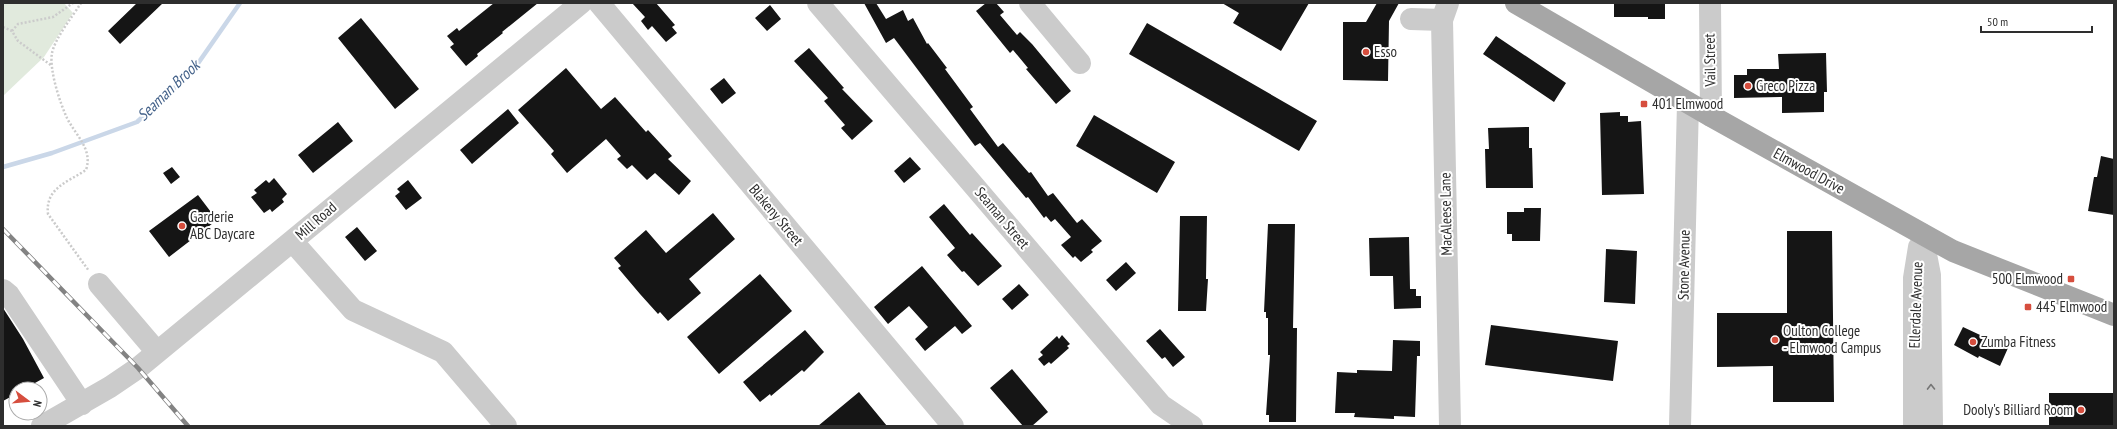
<svg xmlns="http://www.w3.org/2000/svg" width="2117" height="429" viewBox="0 0 2117 429" font-family="'PT Sans Narrow',sans-serif">
  <style>
    .green { fill: #e1eadd }
    .lines { fill: none; stroke-linecap: round; stroke-linejoin: round }
    .stream { stroke: #cad7e8; stroke-width: 4.5 }
    .building { fill: #151515 }
    .path { stroke: #cbcbcb; stroke-width: 2.5; stroke-dasharray: 2 2; stroke-linecap: butt }
    .minor { stroke: #cbcbcb; stroke-width: 22 }
    .major { stroke: #a6a6a6; stroke-width: 22 }
    .rail-casing { stroke: #838383; stroke-width: 4.5 }
    .rail { stroke: #fff; stroke-width: 3; stroke-dasharray: 9; stroke-linecap: butt }
    .oneway { stroke: #757575 }
    .poi-dot { fill: #d64e3e; stroke: #fff; stroke-width: 1.5 }
    .labels { text-anchor: middle; stroke-width: 4; stroke-linejoin: round; paint-order: stroke }
    .poi-label { font-size: 15px; fill: #2e2e2e; stroke: #fff; text-anchor: start }
    .street-label { font-size: 15px; fill: #2e2e2e; stroke: #fff }
    .water-label { font-size: 16px; font-style: italic; fill: #436189; stroke: #fff }
  </style>
  <rect width="100%" height="100%" fill="#fff"/>
  <!-- green -->
  <path class="green" d="M3,3H64L73,13L44,57L3,96Z"/>
  <g class="lines">
    <!-- stream -->
    <path class="stream" d="M3,167L52,153L137,122L192,72L240,3"/>
  </g>
  <!-- building -->
  <path class="building" d="M137,3H163L120,44L108,31Z
    M494,3H538L502,32L503,33L477,54L478,56L466,66L450,47L454,44L447,36L457,28L459,31Z
    M632,3H656L675,25L672,27L677,33L666,42L652,26L648,30L641,21L645,17Z
    M864,3H876L886,19L903,10L908,21L913,18L927,44L928,43L947,68L945,69L973,107L970,109L998,147L1003,143L1029,173L1031,172L1048,196L1053,193L1077,223L1082,219L1102,241L1091,250L1093,252L1081,262L1075,256L1073,258L1061,245L1071,237L1055,219L1051,222L1046,216L1044,218L1028,197L1026,198L980,143L975,146L894,38L886,43Z
    M986,3H996L1004,12L1000,15L1017,35L1020,32L1032,44L1071,91L1056,104L1026,69L1028,68L1013,50L1010,53L976,11Z
    M1222,3H1309L1281,51L1233,23L1239,13Z
    M1377,3H1399L1389,21L1388,81L1343,80V22H1366Z
    M1614,3H1665V19H1648V17H1614Z
    M770,5L781,19L767,31L755,18Z
    M361,18L419,89L395,109L338,38Z
    M1147,23L1317,121L1299,151L1129,54Z
    M1496,36L1566,83L1554,102L1483,54Z
    M809,48L844,88L842,89L873,121L852,140L841,128L845,125L824,101L828,98L794,61Z
    M1826,53L1827,92H1824V112L1782,113V97L1734,98V75H1747V69H1779L1778,54Z
    M566,68L601,109L615,97L646,132L648,130L672,156L668,159L691,181L679,195L655,173L647,180L632,165L627,169L617,159L621,156L606,139L567,173L551,154L554,151L518,110Z
    M724,78L736,93L722,104L710,89Z
    M508,109L519,123L472,164L460,150Z
    M1620,112V116H1628V122L1641,121L1644,194L1602,195L1600,113Z
    M1094,115L1175,162L1157,193L1076,146Z
    M338,122L353,141L313,173L298,155Z
    M1529,127V148H1532L1533,188H1486L1485,149H1489L1488,128Z
    M2101,156L2114,159V215L2088,211L2094,177H2097Z
    M910,157L921,169L904,183L894,171Z
    M172,167L180,177L171,184L163,173Z
    M274,178L287,194L282,199L284,202L272,212L270,209L264,213L251,197L257,193L254,190L266,180L269,183Z
    M408,180L422,198L406,210L395,196L400,192L397,189Z
    M198,195L217,220L169,257L149,231Z
    M944,204L970,235L972,233L1002,266L978,286L964,271L962,272L947,255L955,248L929,217Z
    M1524,208H1541L1540,241H1512V234H1507V212H1524Z
    M713,213L735,239L689,279L701,293L668,321L660,312L658,314L640,294L618,268L621,266L614,258L646,230L666,253Z
    M1180,216H1207L1206,279H1208L1206,311H1178Z
    M1268,224H1295L1293,328H1297L1296,422H1269V415H1266L1270,355H1268V318H1266V312H1264Z
    M357,227L377,251L365,261L345,237Z
    M1787,231H1832L1834,402H1773V366L1717,367V313H1787Z
    M1409,237L1410,289H1416V296H1421V308L1394,309L1393,276H1370L1369,238Z
    M1606,249L1637,251L1635,304L1604,302Z
    M1126,262L1136,273L1116,291L1106,280Z
    M922,266L972,326L962,334L955,326L925,351L915,339L928,327L909,306L888,324L874,307Z
    M760,274L792,311L719,374L687,337Z
    M1019,284L1029,295L1012,310L1002,299Z
    M3,308L23,339L44,378L24,389H16V394L3,401Z
    M1491,325L1618,341L1613,381L1485,365Z
    M1963,327L2008,348L2000,366L1979,356L1978,358L1954,345Z
    M1160,329L1185,357L1173,367L1165,357L1162,359L1146,341Z
    M805,330L824,352L804,372L802,370L771,396L770,394L760,402L743,382Z
    M1062,335L1070,344L1067,346L1069,348L1051,364L1049,362L1044,366L1038,359L1043,355L1040,352L1057,336L1059,339Z
    M1393,340L1420,341V356H1417L1415,417L1394,416V419L1354,417L1355,413H1335L1337,372L1357,373V370L1392,371Z
    M1012,369L1048,412L1032,426H1023L990,388Z
    M859,392L887,426H818Z
    M2049,393H2114V426H2049Z"/>
  <g class="lines">
    <!-- path -->
    <path class="path" d="M81,3C73,16 55,38 52,53C49,70 60,103 67,118C76,136 93,149 86,170C68,182 45,188 48,214L89,271
      M3,27L12,31L18,41L52,66
      M12,31L18,24L53,17L73,3"/>
    <!-- minor -->
    <path class="minor" d="M599,3L953,426
      M818,3L1161,405L1192,426
      M1030,3L1080,63
      M1448,3L1442,20L1450,426
      M1710,3L1711,116
      M1411,19L1442,20
      M1922,234L1930,275L1932,426
      M293,242L353,310L443,352L506,426
      M99,284L157,352
      M3,290L9,295L82,404
      M42,426L110,387L138,368L581,3
      M1680,426L1688,103
      M1914,426V278L1919,247"/>
    <!-- major -->
    <path class="major" d="M1516,3L1711,116L1953,251L2114,315"/>
    <defs>
      <path id="rail" d="M3,229L138,368L188,426"/>
    </defs>
    <!-- rail casing -->
    <use href="#rail" class="rail-casing"/>
    <!-- rail -->
    <use href="#rail" class="rail"/>
  </g>
  <!-- one-way arrows -->
  <defs><path id="oneway-chevron" d="M-2-3.5L2.5 0L-2 3.5" fill="none" stroke-width="1.6" stroke-linecap="round" stroke-linejoin="round"/></defs>
  <use class="oneway" href="#oneway-chevron" transform="translate(1931 387) rotate(-91)"/>
  <!-- markers -->
  <g class="poi-dot">
    <circle cx="1366" cy="52" r="4"/>
    <circle cx="1748" cy="86" r="4"/>
    <rect x="1640" y="100" width="8" height="8" rx="2"/>
    <circle cx="182" cy="226" r="4"/>
    <rect x="2067" y="275" width="8" height="8" rx="2"/>
    <rect x="2024" y="303" width="8" height="8" rx="2"/>
    <circle cx="1775" cy="340" r="4"/>
    <circle cx="1973" cy="342" r="4"/>
    <circle cx="2081" cy="410" r="4"/>
  </g>
  <g class="labels">
    <!-- poi labels -->
    <g class="poi-label">
      <text x="1374" y="57">Esso</text>
      <text x="1756" y="91">Greco Pizza</text>
      <text x="1652" y="109">401 Elmwood</text>
      <text x="190" y="222">Garderie<tspan x="190" dy="17">ABC Daycare</tspan></text>
      <text x="2063" y="284" text-anchor="end">500 Elmwood</text>
      <text x="2036" y="312">445 Elmwood</text>
      <text x="1783" y="336">Oulton College<tspan x="1783" dy="17">- Elmwood Campus</tspan></text>
      <text x="1981" y="347">Zumba Fitness</text>
      <text x="2073" y="415" text-anchor="end">Dooly's Billiard Room</text>
    </g>
    <!-- street labels -->
    <g class="street-label">
      <text transform="translate(1710 60) rotate(-91)" y="5">Vail Street</text>
      <text transform="translate(1809 171) rotate(29)" y="5">Elmwood Drive</text>
      <text transform="translate(1446 214) rotate(-91)" y="5">MacAleese Lane</text>
      <text transform="translate(776 215) rotate(50)" y="5">Blakeny Street</text>
      <text transform="translate(1002 218) rotate(50)" y="5">Seaman Street</text>
      <text transform="translate(316 221) rotate(-41)" y="5">Mill Road</text>
      <text transform="translate(1684 265) rotate(-89)" y="5">Stone Avenue</text>
      <text transform="translate(1916 305) rotate(-88)" y="5">Ellerdale Avenue</text>
    </g>
    <!-- water labels -->
    <g class="water-label">
      <text transform="translate(168 90) rotate(-44)" y="6">Seaman Brook</text>
    </g>
  </g>
  <!-- border -->
  <rect width="2117" height="429" fill="none" stroke="#2e2e2e" stroke-width="8"/>
  <!-- north arrow -->
  <g transform="translate(28 401) rotate(106)"><circle r="19" fill="#ffffff" stroke="#ababab"/>
  <path d="M0-3L7 15L0 10L-7 15Z" fill="#d64e3e"/>
  <text y="-6" font-size="11" font-weight="bold" text-anchor="middle" fill="#2e2e2e">N</text>
  </g>
  <!-- scale -->
  <path d="M1981 26v6h111v-6" fill="none" stroke="#2e2e2e" stroke-width="2"/>
  <text x="1987" y="26" font-size="12" fill="#2e2e2e" stroke="#ffffff" stroke-width="3" paint-order="stroke">50 m</text>
</svg>
